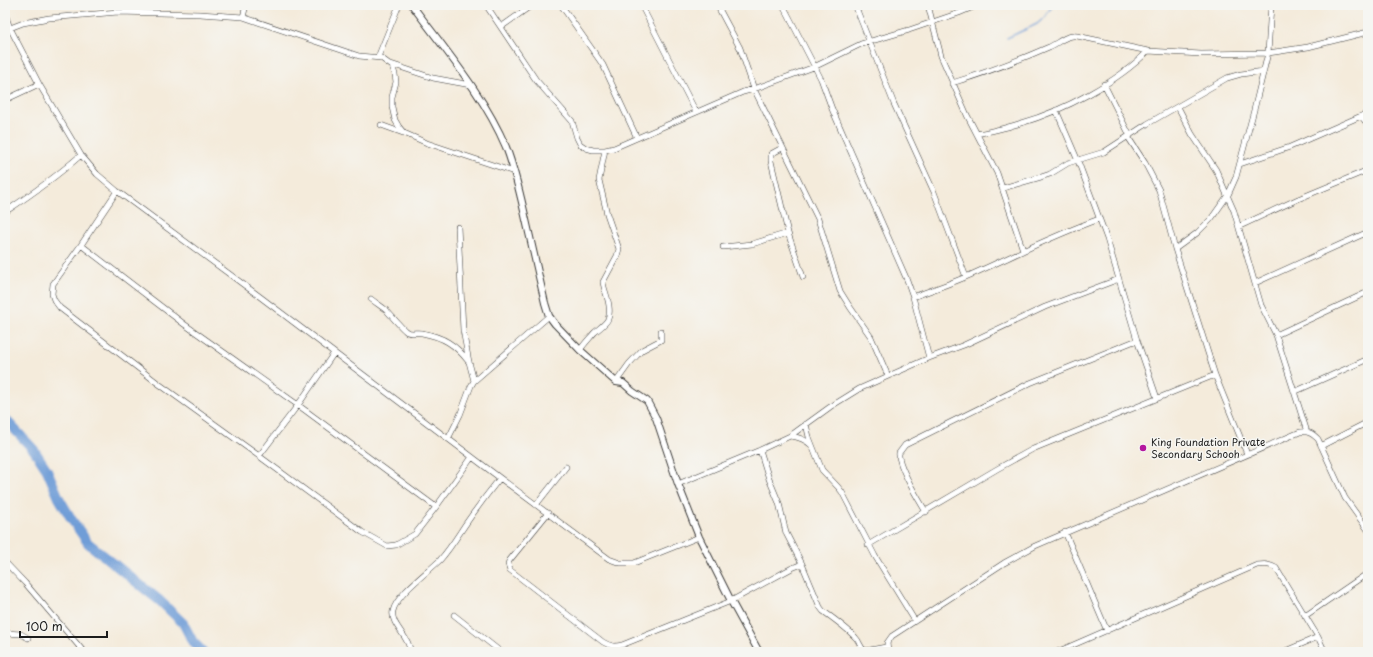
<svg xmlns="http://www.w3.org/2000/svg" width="1373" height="657" viewBox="0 0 1373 657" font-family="'Playpen Sans',sans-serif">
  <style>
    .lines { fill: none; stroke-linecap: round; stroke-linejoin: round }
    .stream { stroke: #6f9dd7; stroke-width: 1.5 }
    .river { stroke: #6f9dd7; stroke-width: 10 }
    .minor-casing { stroke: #3c3b39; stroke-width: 6 }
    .tertiary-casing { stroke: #3c3b39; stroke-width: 8 }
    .minor { stroke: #fff; stroke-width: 5 }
    .tertiary { stroke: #fff; stroke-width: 6 }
    .poi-dot { fill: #b5179e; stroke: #f6f6f2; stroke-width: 1.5 }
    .labels { text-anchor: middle; stroke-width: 3; stroke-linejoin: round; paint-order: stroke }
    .poi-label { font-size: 10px; fill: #1c1c1c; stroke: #f6f6f2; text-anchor: start }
  </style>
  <rect width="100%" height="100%" fill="#f6f6f2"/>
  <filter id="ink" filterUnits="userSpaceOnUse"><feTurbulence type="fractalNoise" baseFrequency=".025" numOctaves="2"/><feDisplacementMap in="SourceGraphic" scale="8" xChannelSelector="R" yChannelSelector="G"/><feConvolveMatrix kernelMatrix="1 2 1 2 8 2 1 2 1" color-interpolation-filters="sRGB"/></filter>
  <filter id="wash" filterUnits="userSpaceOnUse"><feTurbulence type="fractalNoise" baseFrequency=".012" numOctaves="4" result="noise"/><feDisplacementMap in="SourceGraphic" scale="16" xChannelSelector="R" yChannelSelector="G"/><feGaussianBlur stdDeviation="0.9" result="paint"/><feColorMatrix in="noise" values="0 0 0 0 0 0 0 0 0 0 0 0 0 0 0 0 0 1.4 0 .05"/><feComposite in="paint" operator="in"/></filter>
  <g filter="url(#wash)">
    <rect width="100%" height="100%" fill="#f4ebdb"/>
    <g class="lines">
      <!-- stream -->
      <path class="stream" d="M1007,38L1037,24L1044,18L1053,5"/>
      <!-- river -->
      <path class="river" d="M5,419L34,450L47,470L59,498L72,520L88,543L160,601L183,623L193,642L203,652"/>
    </g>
  </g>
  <g filter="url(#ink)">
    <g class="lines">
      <defs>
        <path id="minor" d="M486,5L536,80L572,121L577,138L580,144L586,148L593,150H605L614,148L743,92L754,89L814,67L861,44L909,30L959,13L978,5
          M561,5L603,65L637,138
          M641,5L696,112
          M717,5L740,48L754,89L818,219L840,291L850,307L871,337L888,376
          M783,5L821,79L832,109L907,280L913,297L929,358
          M855,5L894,104L934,192L966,277
          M928,5L941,56L967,115L997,173L1023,250
          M5,14L10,28L39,84L81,155L97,174L117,191L259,296L500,478L609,559L620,563H634L699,537
          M243,17L246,5
          M501,27L532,5
          M5,30L23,23L49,18L118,12L200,14L243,17L359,56L381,58L392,66L395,74L396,82L392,97V107L395,120L399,127L404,133L427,143L514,172
          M378,57L399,5
          M391,64L433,78L471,85
          M952,83C985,73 1017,61 1049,47C1057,44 1067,34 1077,36L1148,51L1201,54L1268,53L1308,47L1368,32
          M1104,84L1130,136
          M5,100L39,84
          M1178,107L1192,134L1216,170L1234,211L1261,305L1276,335L1307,432
          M1056,110L1078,161L1107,239L1137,340L1157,398
          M1361,116L1368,125
          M381,125L403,133
          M977,134C992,131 1007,128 1021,123C1063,111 1118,82 1148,51
          M1128,137L1145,163L1159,190L1175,249L1215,375L1247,454
          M782,148L771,154V161L788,233L803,277
          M1240,164L1290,147L1368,113
          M1003,188L1041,177L1050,174L1068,163L1104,152L1147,124L1227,78L1241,74L1264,71
          M117,191L81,245L53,284L52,294L54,300L60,308L159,384L259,456L362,532L387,546L396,545L415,534L436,507L472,457
          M5,212C32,194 57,176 81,155
          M1240,226L1298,199L1368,170
          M458,227L463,330L469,362L474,381
          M81,245L184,324L298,405L436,507
          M723,247L752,244L788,233
          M1175,249L1197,233L1211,219L1228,195L1236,177L1254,110L1268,53L1271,5
          M1255,283L1368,232
          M913,297C931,290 950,284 968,276C1011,257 1054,235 1099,219
          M371,299C376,303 381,306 386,310C391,315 403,330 407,332C411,334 417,332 422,333C443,337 455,344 468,361
          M1276,335L1368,292
          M580,350C584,344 589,339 594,333C605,323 611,322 609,306C608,297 604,290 603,282L617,256L619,249L607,214L599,180L605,150
          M616,382L629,364L642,350L661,340V331
          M1294,392L1368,359
          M806,424L809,437L822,470L838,487L842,492L875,556L915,621
          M790,436C799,437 805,439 811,445
          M448,439L460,415L471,386L474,381L549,316
          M1321,446L1368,422
          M760,450L769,479L779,503L786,533L802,564L820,607L823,611C834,619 847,628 856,638C860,642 860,648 865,651L886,647
          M259,456L298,405L334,353
          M678,484L760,450L790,436L830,407L859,389L929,358L964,345L1045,307L1119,279
          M536,505L566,467
          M926,512C919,500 897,465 899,453L905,445L1030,383L1137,340
          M548,513L509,561L508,564L510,570L603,642C610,646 614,647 622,645L731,601L792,568L802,564
          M1065,532L1107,631
          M868,545L997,469L1033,449L1215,375
          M5,562L25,583L84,652
          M454,615L501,652
          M1305,616L1368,573
          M5,633L21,634L28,638
          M410,652C411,638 390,625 393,611C397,594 427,573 440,560C450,549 457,537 465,525C476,509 488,493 500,478
          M888,652L887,643L892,636L1004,563L1035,546L1300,432C1308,431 1312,433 1318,439L1345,498L1368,530
          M1057,652L1257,565C1265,564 1269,564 1276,568L1318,637L1325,652
          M1283,652L1318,637"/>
        <path id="tertiary" d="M412,5C445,50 484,95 506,147C514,168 519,189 524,211C531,242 538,272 545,303L549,316L555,324L580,350L616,382L623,383L632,391L647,401L656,418L678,484L699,537L731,601L759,652"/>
      </defs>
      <!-- minor casing -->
      <use href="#minor" class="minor-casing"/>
      <!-- tertiary casing -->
      <use href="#tertiary" class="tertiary-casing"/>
      <!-- minor -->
      <use href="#minor" class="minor"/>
      <!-- tertiary -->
      <use href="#tertiary" class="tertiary"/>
    </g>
  </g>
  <!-- markers -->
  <circle class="poi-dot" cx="1143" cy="448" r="4"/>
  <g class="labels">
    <!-- poi labels -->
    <g class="poi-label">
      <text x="1151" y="446">King Foundation Private<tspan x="1151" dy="12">Secondary Schooh</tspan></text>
    </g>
  </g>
  <!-- margin -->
  <rect width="1373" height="657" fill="none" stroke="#f6f6f2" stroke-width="20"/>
  <!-- scale -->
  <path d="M20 631v6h87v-6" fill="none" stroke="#1c1c1c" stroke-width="2"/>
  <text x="26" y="631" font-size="12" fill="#1c1c1c" stroke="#f6f6f2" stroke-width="3" paint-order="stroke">100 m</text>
</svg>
